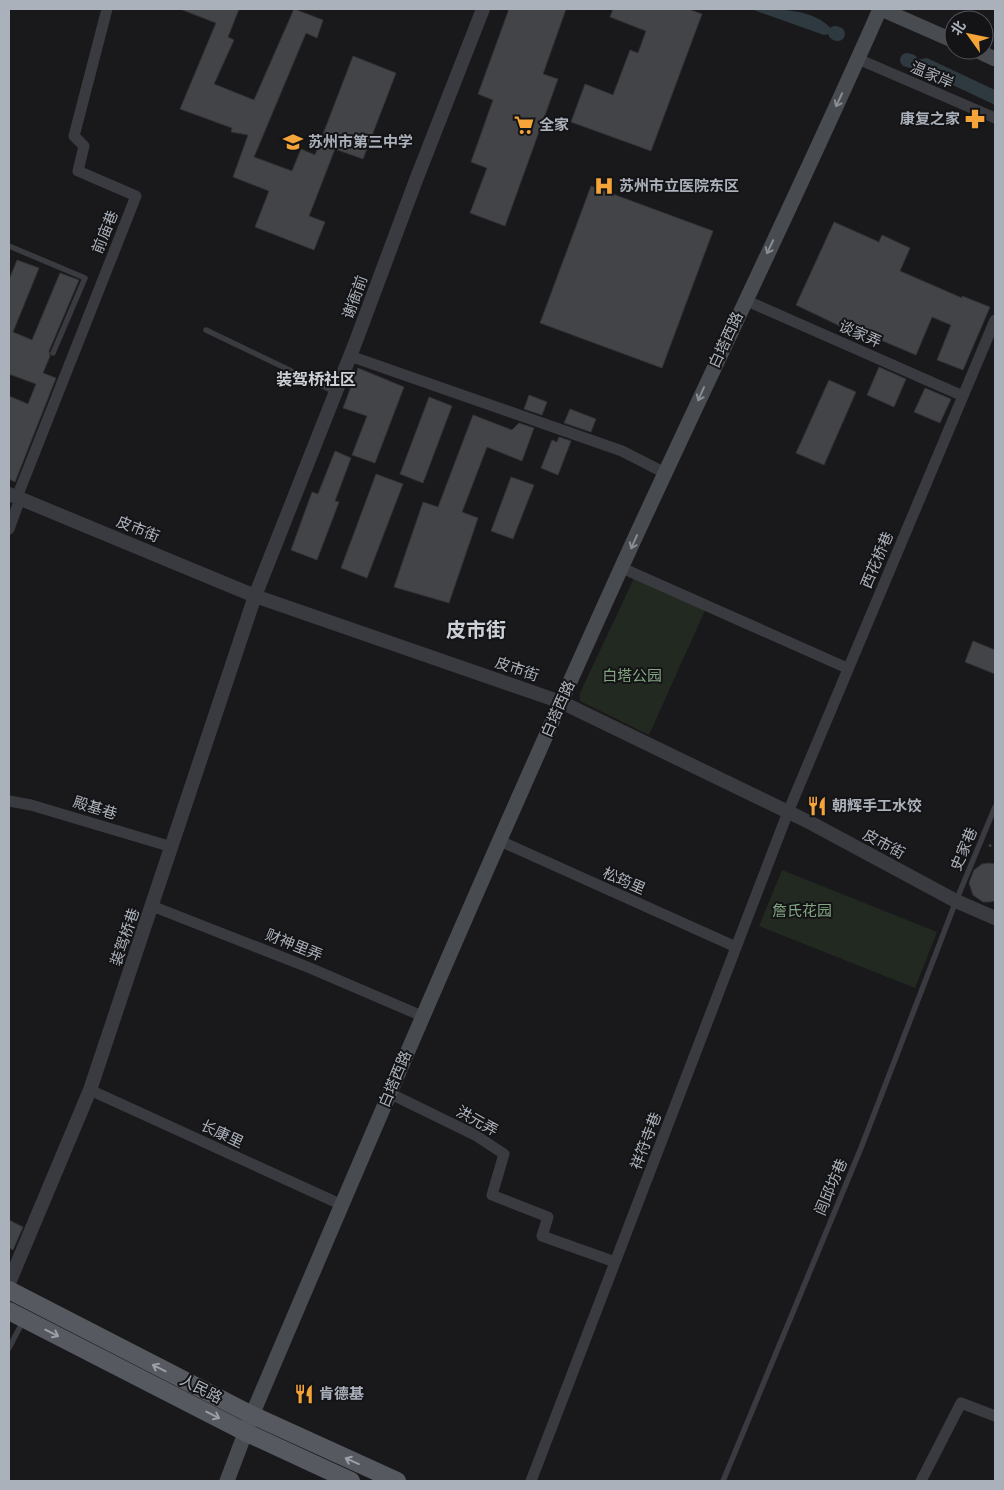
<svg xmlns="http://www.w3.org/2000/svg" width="1004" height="1490" viewBox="0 0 1004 1490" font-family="Rubik,'Noto Sans SC',sans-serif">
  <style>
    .green { fill: #212921 }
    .water { fill: #2e3940 }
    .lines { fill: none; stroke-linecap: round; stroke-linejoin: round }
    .canal { stroke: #2e3940; stroke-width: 14 }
    .building { fill: #434448; stroke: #333337 }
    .path { stroke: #404247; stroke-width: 2.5; stroke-dasharray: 2.5 4; stroke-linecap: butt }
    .service { stroke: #3a3b40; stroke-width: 5.5 }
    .minor { stroke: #3a3b40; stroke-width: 11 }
    .tertiary { stroke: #3a3b40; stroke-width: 14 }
    .secondary { stroke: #484b50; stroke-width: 15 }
    .primary { stroke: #56595f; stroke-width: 18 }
    .oneway { stroke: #888d96 }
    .oneway2 { stroke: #9a9fa9 }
    .labels { text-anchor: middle; stroke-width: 4; stroke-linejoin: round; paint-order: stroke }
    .street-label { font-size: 15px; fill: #abb1bb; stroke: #141416 }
    .poi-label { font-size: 15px; font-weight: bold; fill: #abb1bb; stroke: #141416; text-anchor: start }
    .park-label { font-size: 15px; fill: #83a682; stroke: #141416 }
    .neighbourhood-label { font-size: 16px; font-weight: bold; fill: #ccd0d7; stroke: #141416 }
    .district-label { font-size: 20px; font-weight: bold; fill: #ccd0d7; stroke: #141416 }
  </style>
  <rect width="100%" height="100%" fill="#19191b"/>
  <!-- green -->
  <path class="green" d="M636,574L707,606L649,735L580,701V693Z
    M782,870L937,932L915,988L759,926Z"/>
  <!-- water -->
  <path class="water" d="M751,9C779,9 817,8 835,33L824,35Z
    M927,58L995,90V105L921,70L911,61Z"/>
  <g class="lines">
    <!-- canal -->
    <path class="canal" d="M835,33L838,34
      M907,60L911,61"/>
  </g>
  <!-- building -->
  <path class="building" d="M180,9H239L228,37L234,40L214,84L254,100L294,9L323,20L317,38L306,33L254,157L292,171L301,149L315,155L353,56L396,73L363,159L335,149L309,216L325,222L314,250L255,227L269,191L233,177L248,135L231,132L232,128L180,109L216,23Z
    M509,9H566L543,74L558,79L505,226L470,213L487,168L471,162L493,100L478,94Z
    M613,9H688L702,14L651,151L571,122L585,84L613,95L630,50L638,53L646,31L610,17Z
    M591,186L713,231L662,368L540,323Z
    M834,222L879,242L882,235L910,248L900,271L962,298V296L990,307L963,370L937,360L951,325L932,317L916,355L871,336L869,340L796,305Z
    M17,260L39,268L13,332L32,340L60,273L79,280L49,351L50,356L43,373L56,378L15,482L9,479V396L28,404L36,384L9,374V280Z
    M879,367L906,379L894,407L867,395Z
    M358,368L404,387L375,463L352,455L367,416L343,408Z
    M829,380L856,392L824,465L796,453Z
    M925,388L951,399L940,423L914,412Z
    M529,395L547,402L542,415L524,409Z
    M429,397L452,406L423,483L400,474Z
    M570,409L596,419L591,432L564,423Z
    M473,415L512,430L519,423L534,428L522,461L487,447L462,512L478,518L449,603L394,587L423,502L438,507Z
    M559,437L571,441L558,475L541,468L552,440L557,442Z
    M335,451L351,458L335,501L339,502L317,560L291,550L312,492L318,494Z
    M376,474L403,484L367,578L341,568Z
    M511,477L534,485L513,539L491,531Z
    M973,641L995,650V674L965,662Z
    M989,863L995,864V901L990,902H983L973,895L969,883L974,870L982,864Z
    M9,1220L23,1227L13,1250L9,1248Z"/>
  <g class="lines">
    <!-- path -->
    <path class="path" d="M995,567V568
      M989,845L995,848"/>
    <!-- service -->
    <path class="service" d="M9,246L85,278L53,353
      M206,330L335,392
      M9,1348L22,1323
      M723,1481L861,1148L956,901L995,807"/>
    <!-- minor -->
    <path class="minor" d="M858,59L995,118
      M745,300L963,396
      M350,356L622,451L665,473
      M17,497L136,196L78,171L84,146L74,136L107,9
      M9,529L20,499
      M622,568L847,668
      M9,801L31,805L172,847
      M500,841L736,947
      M152,906L310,968L422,1016
      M90,1090L342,1205
      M389,1093L475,1135L504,1154L492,1195L548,1217L542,1236L615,1262
      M531,1481L788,812L995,320
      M921,1481L961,1403L995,1416"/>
    <!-- tertiary -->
    <path class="tertiary" d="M9,494L255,596L561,702L811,823L956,901L995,918
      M9,1283L90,1090L255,596L356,341L416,180L483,9"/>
    <!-- secondary -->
    <path class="secondary" d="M881,9L954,41
      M976,50L995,59
      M227,1481L252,1415C373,1131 495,846 623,564C708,378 798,195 880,9"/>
    <!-- primary -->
    <path class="primary" d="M9,1290L252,1415L397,1481
      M9,1311L245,1432L351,1481"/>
  </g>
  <!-- one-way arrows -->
  <defs><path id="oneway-shaft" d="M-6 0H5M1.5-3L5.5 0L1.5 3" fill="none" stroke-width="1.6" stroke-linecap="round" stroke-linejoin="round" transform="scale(1.25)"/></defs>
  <g class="oneway">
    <use href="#oneway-shaft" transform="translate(839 100) rotate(115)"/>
    <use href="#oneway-shaft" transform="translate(770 247) rotate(115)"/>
    <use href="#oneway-shaft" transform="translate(701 394) rotate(114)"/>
    <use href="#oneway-shaft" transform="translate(634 542) rotate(114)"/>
  </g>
  <g class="oneway2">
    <use href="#oneway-shaft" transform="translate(52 1333) rotate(27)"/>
    <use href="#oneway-shaft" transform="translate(159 1368) rotate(-153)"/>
    <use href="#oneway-shaft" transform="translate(213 1415) rotate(27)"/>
    <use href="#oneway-shaft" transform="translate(352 1461) rotate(-156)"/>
  </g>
  <!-- icons -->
  <defs>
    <symbol id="pharmacy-bare" viewBox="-9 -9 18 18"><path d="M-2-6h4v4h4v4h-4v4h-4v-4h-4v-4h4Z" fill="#f4a438" stroke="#141416" stroke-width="2.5" paint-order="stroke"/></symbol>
    <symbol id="supermarket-bare" viewBox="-9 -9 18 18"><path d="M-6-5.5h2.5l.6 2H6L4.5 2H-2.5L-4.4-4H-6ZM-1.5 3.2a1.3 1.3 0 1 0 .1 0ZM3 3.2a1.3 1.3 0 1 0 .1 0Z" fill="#f4a438" stroke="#141416" stroke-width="2.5" paint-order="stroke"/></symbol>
    <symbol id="school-bare" viewBox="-9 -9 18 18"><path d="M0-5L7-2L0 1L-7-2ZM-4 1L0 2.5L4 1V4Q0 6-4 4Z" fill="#f4a438" stroke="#141416" stroke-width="2.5" paint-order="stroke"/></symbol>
    <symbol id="hospital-bare" viewBox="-9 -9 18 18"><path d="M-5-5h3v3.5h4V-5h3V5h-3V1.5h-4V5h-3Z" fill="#f4a438" stroke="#141416" stroke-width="2.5" paint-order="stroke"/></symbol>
    <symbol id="restaurant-bare" viewBox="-9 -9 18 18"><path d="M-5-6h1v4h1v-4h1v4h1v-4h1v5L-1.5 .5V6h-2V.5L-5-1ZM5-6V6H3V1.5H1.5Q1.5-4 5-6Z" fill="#f4a438" stroke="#141416" stroke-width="2.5" paint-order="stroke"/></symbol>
  </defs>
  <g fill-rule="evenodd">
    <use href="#pharmacy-bare" x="961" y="105" width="28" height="28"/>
    <use href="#supermarket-bare" x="510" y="111" width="28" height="28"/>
    <use href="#school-bare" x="279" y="128" width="28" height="28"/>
    <use href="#hospital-bare" x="590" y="172" width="28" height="28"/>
    <use href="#restaurant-bare" x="803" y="792" width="28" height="28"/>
    <use href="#restaurant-bare" x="290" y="1380" width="28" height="28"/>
  </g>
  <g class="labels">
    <!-- street labels -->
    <g class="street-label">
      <text transform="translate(932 75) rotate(23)" y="5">温家岸</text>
      <text transform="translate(105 232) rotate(-68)" y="5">前庙巷</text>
      <text transform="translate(355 297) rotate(-70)" y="5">谢衙前</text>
      <text transform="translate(860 334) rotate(24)" y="5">谈家弄</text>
      <text transform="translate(726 340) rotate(-65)" y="5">白塔西路</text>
      <text transform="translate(138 529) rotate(22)" y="5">皮市街</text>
      <text transform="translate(877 560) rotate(-67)" y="5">西花桥巷</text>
      <text transform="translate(517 669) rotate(19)" y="5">皮市街</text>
      <text transform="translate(558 709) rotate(-66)" y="5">白塔西路</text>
      <text transform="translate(95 808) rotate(17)" y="5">殿基巷</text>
      <text transform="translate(884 844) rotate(28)" y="5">皮市街</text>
      <text transform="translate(964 849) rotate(-67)" y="5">史家巷</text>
      <text transform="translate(624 881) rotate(24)" y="5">松筠里</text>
      <text transform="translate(125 937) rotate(-71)" y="5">装驾桥巷</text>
      <text transform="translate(294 945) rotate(22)" y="5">财神里弄</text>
      <text transform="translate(395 1079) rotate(-67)" y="5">白塔西路</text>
      <text transform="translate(477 1121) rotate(29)" y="5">洪元弄</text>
      <text transform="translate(222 1134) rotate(25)" y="5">长康里</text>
      <text transform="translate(646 1141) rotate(-69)" y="5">祥符寺巷</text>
      <text transform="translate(831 1187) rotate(-67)" y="5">闾邱坊巷</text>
      <text transform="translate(201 1389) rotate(27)" y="5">人民路</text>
    </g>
    <!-- poi labels -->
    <g class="poi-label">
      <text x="960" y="124" text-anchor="end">康复之家</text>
      <text x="539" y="130">全家</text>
      <text x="308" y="147">苏州市第三中学</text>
      <text x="619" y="191">苏州市立医院东区</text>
      <text x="832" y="811">朝辉手工水饺</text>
      <text x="319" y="1399">肯德基</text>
    </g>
    <!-- park labels -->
    <g class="park-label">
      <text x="632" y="681">白塔公园</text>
      <text x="802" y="916">詹氏花园</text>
    </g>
    <!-- neighbourhood labels -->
    <g class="neighbourhood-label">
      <text x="316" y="385">装驾桥社区</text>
    </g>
    <!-- district labels -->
    <g class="district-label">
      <text x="476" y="637">皮市街</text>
    </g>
  </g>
  <!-- border -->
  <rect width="1004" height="1490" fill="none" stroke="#abb1bb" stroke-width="20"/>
  <!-- north arrow -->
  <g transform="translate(969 35) rotate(303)"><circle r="24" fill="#141416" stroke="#505358"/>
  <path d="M0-4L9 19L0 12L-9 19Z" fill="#f4a438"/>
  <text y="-8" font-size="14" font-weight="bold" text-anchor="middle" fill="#abb1bb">北</text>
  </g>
</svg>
